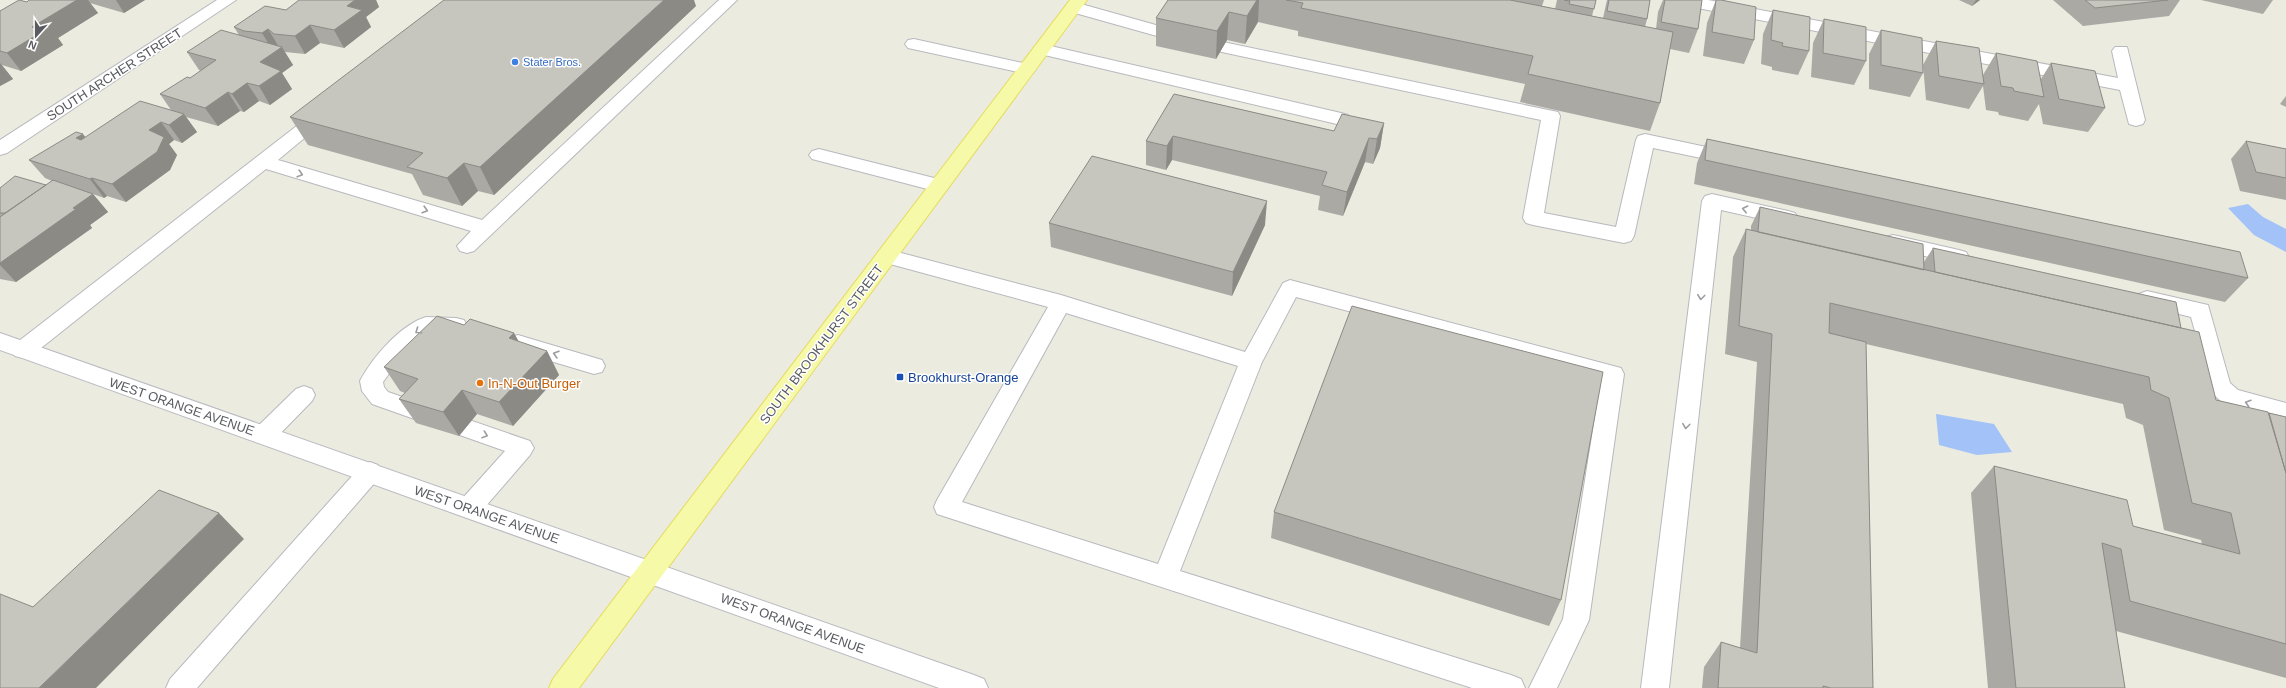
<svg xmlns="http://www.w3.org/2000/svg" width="2286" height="688" viewBox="0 0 2286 688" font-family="Arial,sans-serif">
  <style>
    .water { fill: #a2c2f8 }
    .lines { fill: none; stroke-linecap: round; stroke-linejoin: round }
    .lane-casing { stroke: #b8b9be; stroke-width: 2 }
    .street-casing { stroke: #b8b9be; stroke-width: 2 }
    .secondary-casing { stroke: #b9bac1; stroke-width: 2 }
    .primary-casing { stroke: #e6db5e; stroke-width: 2 }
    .lane { fill: #fff; fill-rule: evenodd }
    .street { fill: #fff; fill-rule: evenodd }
    .secondary { fill: #fff; fill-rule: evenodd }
    .primary { fill: #f6f9a7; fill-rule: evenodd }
    .wall { fill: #aaa9a3 }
    .shaded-wall { fill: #8b8a85 }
    .building { fill: #c6c5be; stroke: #8b8a85 }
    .oneway { stroke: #9b9da0 }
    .shop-dot { fill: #3f7fe0; stroke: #fff; stroke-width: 1.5 }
    .transit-dot { fill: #1a4fb4; stroke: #fff; stroke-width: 1.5 }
    .food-dot { fill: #e8710a; stroke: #fff; stroke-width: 1.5 }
    .labels { text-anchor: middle; stroke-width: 3; stroke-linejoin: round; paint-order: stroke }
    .far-shop-label { font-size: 11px; fill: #366cbe; stroke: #fff; text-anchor: start }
    .street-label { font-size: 13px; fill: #595b60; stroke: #fff }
    .transit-label { font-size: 13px; fill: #164399; stroke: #fff; text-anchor: start }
    .food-label { font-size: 13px; fill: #c56008; stroke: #fff; text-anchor: start }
  </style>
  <rect width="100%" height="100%" fill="#ebebe0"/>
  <!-- water -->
  <path class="water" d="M2248,204L2263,217L2286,229V252L2254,235L2228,208Z
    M1936,414L1994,424L2012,452L1977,455L1939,445Z"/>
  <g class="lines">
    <defs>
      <path id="lane" d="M719,0H737L474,251L467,253L460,251L457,246L471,231L266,169L31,356L23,358L15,356L12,350L15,344L316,111L323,109L330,111L332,115L278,160L482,220Z
        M1074,2L1170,29L1173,33L1170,37L1164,38L1068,11L1066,7L1068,3Z
        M914,39L1027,64L1033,65L1036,69L1033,73L1027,74L908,48L905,44L908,40Z
        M1223,42L1558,112L1560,116L1544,213L1616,227L1636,140L1638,136L1645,134L1730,152L1737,154L1740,158L1737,162L1730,164L1653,148L1634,236L1631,241L1624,243L1533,225L1526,223L1523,218L1541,120L1217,51L1214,47L1217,43Z
        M1042,44L1341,113L1348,115L1350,119L1348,123L1341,125L1036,53L1033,49L1036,45Z
        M819,149L946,181L949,186L946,191L939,192L812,159L809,155L812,151Z
        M1712,194L1788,211L1795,213L1798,218L1795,223L1788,225L1721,210L1669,688H1641L1702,201L1705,196Z
        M1893,235L1959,250L1966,252L1969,257L1966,262L1959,264L1886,247L1883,242L1886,237Z
        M886,249L1061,295L1245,352L1283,283L1290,280L1621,368L1624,374L1589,620L1557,688H1529L1563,619L1601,379L1296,297L1262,362L1180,571L1511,675L1521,679L1525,688H1472L937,514L934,507L937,500L1048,307L879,261L876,256L879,251ZM1066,313L1238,366L1158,564L962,502Z
        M2147,291L2208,305L2230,383L2238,390L2286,403V421L2223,403L2212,393L2191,317L2139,304L2136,299L2139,294Z
        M426,317L456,318L464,320L467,326L464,332L456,334L431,333L401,357L383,382L384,387L388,392L530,441L534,448L530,455L479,514L470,517L461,514L458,507L461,500L505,451L372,404L362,391L360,381C372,358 400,325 426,317Z
        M518,335L602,360L605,366L602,372L594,374L510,349L507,343L510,337Z
        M304,386L312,389L315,395L312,401L272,442L264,444L256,442L252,435L256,428L296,389Z
        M370,462L378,465L382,472L378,479L197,688H166L170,679L362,465Z"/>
      <path id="street" d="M217,0H236L7,153L0,155V140Z
        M1674,0H1708L2118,78L2112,51L2115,47H2127L2145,120L2143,124L2136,126L2129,124L2120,90L1682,5L1676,4Z"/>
      <path id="secondary" d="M0,333L974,675L984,679L988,688H939L0,350Z"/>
      <path id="primary" d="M1070,0H1087L579,688H549L553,679Z"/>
    </defs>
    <!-- lane casing -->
    <use href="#lane" class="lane-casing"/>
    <!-- street casing -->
    <use href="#street" class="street-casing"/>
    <!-- secondary casing -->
    <use href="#secondary" class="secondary-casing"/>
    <!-- primary casing -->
    <use href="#primary" class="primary-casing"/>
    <!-- lane -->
    <use href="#lane" class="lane"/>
    <!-- street -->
    <use href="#street" class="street"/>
    <!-- secondary -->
    <use href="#secondary" class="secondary"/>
    <!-- primary -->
    <use href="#primary" class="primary"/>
  </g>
  <!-- wall -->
  <path class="wall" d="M29,0H145L124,13L90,3L98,13L58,38L63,45L21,71L2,65L13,79L0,86V11L27,2Z
    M299,0H376L379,7L366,17L371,27L344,48L320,43L305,54L285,52L284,51L293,65L282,73L292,89L270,105L259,101L244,112L240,111L218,126L186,117L197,132L182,143L174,140L169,144L177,155L170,170L126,202L107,196L104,198L93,194L108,212L90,225L92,228L16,282L0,279V188L46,185L52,181L45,178L29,160L86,137L171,110L160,94L190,78L201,71L199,70L187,52L239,35L234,27L286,10Z
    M1168,0H1544L1542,6L1555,9L1557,0H1596L1592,16L1603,18L1607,0H1650L1647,19L1645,27L1656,29L1658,12L1663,0H1702L1698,29L1689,53L1670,49L1660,103L1650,131L1520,102L1525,84L1298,36V31L1258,22L1245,44L1227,40L1216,59L1156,46V18Z
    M1716,0L1754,40L1744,64L1703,56L1707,23Z
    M1959,0H1980L1972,6Z
    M2053,0H2180L2169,16L2083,26Z
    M2201,0H2273L2263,14Z
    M696,6L494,195L478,191L462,206L423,195L412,174L308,145L290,117Z
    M1773,10L1809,51L1798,75L1772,70V67L1761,64L1763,34Z
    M1824,19L1866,61L1854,85L1811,77L1813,43Z
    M1881,30L1923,73L1910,97L1869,89V54Z
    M1936,41L1983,75L1996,53L2041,79L2051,63L2105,108L2088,132L2043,124L2039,104L2028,121L1999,115L1998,112L1986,110L1983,86L1969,109L1926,100L1923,65Z
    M1174,94L1334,131L1384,123L1380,148L1373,164L1365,162L1343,216L1318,210L1320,196L1172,160L1166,170L1146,165V141Z
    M2286,96V107L2280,104Z
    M1707,139L2248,278L2225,302L1694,184L1697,163Z
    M2246,141L2286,149V200L2240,191L2231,159Z
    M1760,207L1924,262L1933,248L2181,328L2216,400L2286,417V678L2116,631L2125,688H1988L1971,493L1994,466L2133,526L2202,544L2201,540L2164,530L2143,425L2126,418L2123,404L1866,344L1873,688H1702L1704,667L1721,642L1740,648L1757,362L1725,354L1733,257L1746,229L1751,230V226Z
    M1049,223L1265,225L1232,296L1051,247Z
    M464,325L514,333L519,342L547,351L559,375L513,426L477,414L459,436L416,423L399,399L405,393L400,391L384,367Z
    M1274,512L1561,600L1549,626L1271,538Z"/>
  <!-- shaded-wall -->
  <path class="shaded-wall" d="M77,0H88L98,13L58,38L63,45L21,71L7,53L32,27Z
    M116,0H145L124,13Z
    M355,0H376L379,7L366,17L371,27L344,48L334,30L347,6Z
    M664,0H694L696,6L494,195L480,167Z
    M1257,0H1259L1258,22L1245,44L1247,16Z
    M1976,0H1980L1972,6Z
    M1229,12L1227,40L1216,59L1217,31Z
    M310,25L320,43L305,54L295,36Z
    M268,29L279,47L273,51L262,33Z
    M282,47L293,65L282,73L292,89L270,105L259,86L260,62Z
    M0,63L13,79L0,86Z
    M247,83L259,101L244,112L232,94Z
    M228,92L240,111L218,126L205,108Z
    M184,114L197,132L182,143L169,125Z
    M161,122L174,140L169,144L177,155L170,170L126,202L112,184L149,130Z
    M1384,123L1380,148L1373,164L1377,139Z
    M83,134L97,152L76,138Z
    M1173,136L1172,160L1166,170L1167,146Z
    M1369,138L1365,162L1343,216L1347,192Z
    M464,163L478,191L462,206L447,178Z
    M92,178L107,196L104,198L90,179Z
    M93,194L108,212L90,225L92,228L16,282L0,265V263L73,208Z
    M1267,201L1265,225L1232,296L1233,272Z
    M514,333L527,357L509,338Z
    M547,351L559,375L513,426L499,402Z
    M462,390L477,414L459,436L443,412Z
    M219,513L244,539L96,688H39Z"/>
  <!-- building -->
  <path class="building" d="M19,0L27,2L29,0H77L32,27L37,28L42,25L50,27L7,53L0,51V11Z
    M299,0H355L347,6L362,10L334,30L310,25L295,36L274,34L268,29L262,33L244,31L234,27L265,6L286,10Z
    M444,0H664L480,167L464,163L447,178L407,167L423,153L290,117Z
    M1168,0H1257L1247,16L1229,12L1217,31L1156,18Z
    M1286,0H1510L1673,32L1660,103L1528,74L1533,56L1301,8L1303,3Z
    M1564,0H1596L1594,9L1569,4L1570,1Z
    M1609,0H1650L1647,19L1607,11Z
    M1665,0H1702L1698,29L1661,22Z
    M1716,0H1721L1756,7L1754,40L1712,32Z
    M2085,0H2168L2095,8Z
    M1773,10L1810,17L1809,51L1782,46L1783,43L1771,40Z
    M1824,19L1866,27V61L1823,53Z
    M221,30L282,47L260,62L281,71L259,86L247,83L232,94L228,92L205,108L160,94L187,77L190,78L216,60L187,52Z
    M1881,30L1922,38L1923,73L1881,65Z
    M1936,41L1979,48L1984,84L1939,76Z
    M1996,53L2037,61L2044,97L2014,91L2013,88L2001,86Z
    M2051,63L2095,71L2105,108L2059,99Z
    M1174,94L1334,131L1342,114L1384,123L1377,139L1369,138L1347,192L1322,185L1327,172L1173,136L1167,146L1146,141Z
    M140,101L184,114L169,125L161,122L149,130L164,137L157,152L112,184L92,178L90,179L29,160L76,132L83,134L76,138L81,140Z
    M1707,139L2240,252L2248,278L1705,160Z
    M2246,141L2286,149V178L2256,172Z
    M1092,156L1267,201L1233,272L1049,223Z
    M15,176L46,185L5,213H0V188Z
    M53,180L93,194L73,208L76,209L0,263V217Z
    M1760,207L1923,244L1924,270L1758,232Z
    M1746,229L2199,332L2216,400L2268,412L2286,473V644L2130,601L2121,549L2102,543L2125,688H2016L1994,466L2127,500L2133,526L2240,554L2231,513L2192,503L2169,398L2151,390L2149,377L1830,303L1829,333L1866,342L1873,688H1831L1823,686V688H1718L1721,642L1757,653L1772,334L1739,326Z
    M1933,248L2176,302L2181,328L1935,272Z
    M1352,306L1603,372L1561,600L1274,512Z
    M437,316L464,325L470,319L514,333L509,338L547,351L499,402L462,390L443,412L399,399L418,379L384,367Z
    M2269,413L2286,417V473Z
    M159,490L219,513L39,688H0V594L33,607Z"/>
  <!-- one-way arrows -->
  <defs><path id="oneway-chevron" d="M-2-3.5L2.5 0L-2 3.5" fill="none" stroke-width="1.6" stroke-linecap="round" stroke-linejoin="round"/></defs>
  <g class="oneway">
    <use href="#oneway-chevron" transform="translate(300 174) rotate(16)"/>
    <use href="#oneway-chevron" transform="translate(1745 209) rotate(-167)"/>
    <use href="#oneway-chevron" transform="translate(425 210) rotate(16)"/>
    <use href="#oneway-chevron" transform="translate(1701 297) rotate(97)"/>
    <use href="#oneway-chevron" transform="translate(418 331) rotate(145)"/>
    <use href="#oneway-chevron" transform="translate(556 354) rotate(-164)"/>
    <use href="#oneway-chevron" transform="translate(2248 403) rotate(-163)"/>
    <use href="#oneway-chevron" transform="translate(1686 426) rotate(97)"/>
    <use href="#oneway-chevron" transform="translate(485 435) rotate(19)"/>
  </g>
  <!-- markers -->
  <circle class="shop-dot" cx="515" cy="62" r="4"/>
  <rect class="transit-dot" x="896" y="373" width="8" height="8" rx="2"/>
  <circle class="food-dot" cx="480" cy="383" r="4"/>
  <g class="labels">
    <!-- far-shop labels -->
    <g class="far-shop-label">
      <text x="523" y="66">Stater Bros.</text>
    </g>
    <!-- street labels -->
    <g class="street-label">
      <text transform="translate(114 74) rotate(-33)" y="5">SOUTH ARCHER STREET</text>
      <text transform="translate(821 344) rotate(-53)" y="5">SOUTH BROOKHURST STREET</text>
      <text transform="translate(182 406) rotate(19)" y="5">WEST ORANGE AVENUE</text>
      <text transform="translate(487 514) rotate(19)" y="5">WEST ORANGE AVENUE</text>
      <text transform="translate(793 623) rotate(20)" y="5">WEST ORANGE AVENUE</text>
    </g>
    <!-- transit labels -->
    <g class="transit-label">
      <text x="908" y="382">Brookhurst-Orange</text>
    </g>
    <!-- food labels -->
    <g class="food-label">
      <text x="488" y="388">In-N-Out Burger</text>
    </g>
  </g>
  <!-- north arrow -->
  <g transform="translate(36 36) rotate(201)" stroke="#ffffff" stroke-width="3" paint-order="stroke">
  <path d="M0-3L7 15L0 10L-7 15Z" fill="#595b60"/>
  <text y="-6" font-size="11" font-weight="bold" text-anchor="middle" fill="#595b60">N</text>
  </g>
</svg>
